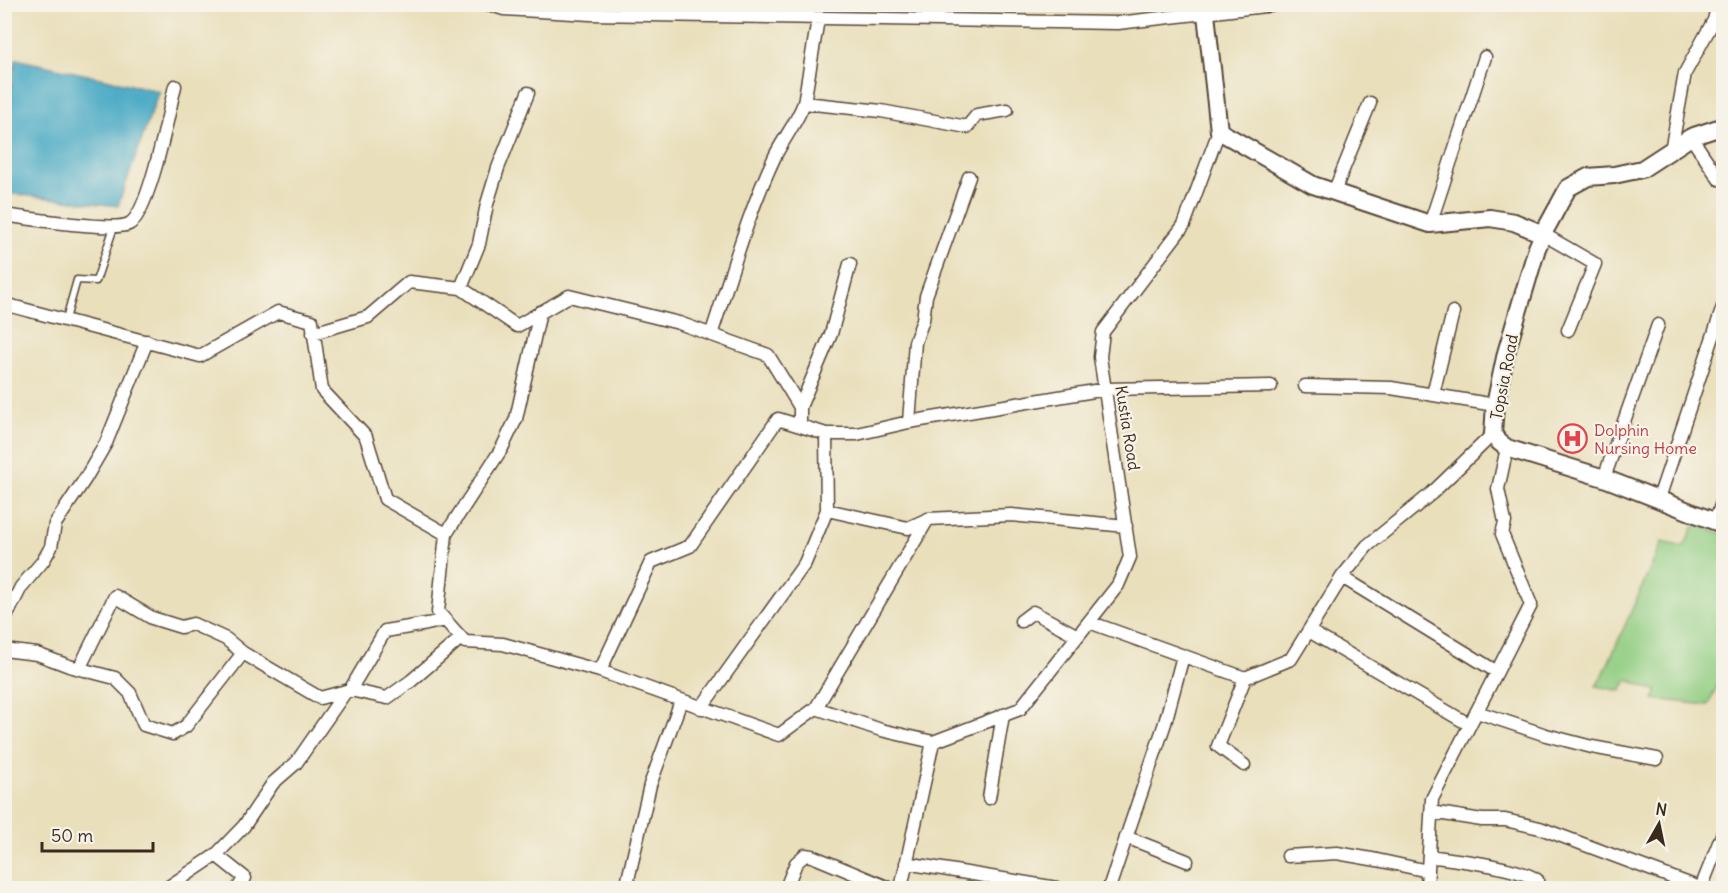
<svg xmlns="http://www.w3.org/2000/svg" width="1728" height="893" viewBox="0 0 1728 893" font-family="Delius,sans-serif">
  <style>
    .green { fill: #91cd82; stroke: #667c50; stroke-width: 1.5 }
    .water { fill: #46a9c5; stroke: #406a72; stroke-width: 1.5 }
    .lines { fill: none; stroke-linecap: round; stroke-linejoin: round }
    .lane-casing { stroke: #554536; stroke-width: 9 }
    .street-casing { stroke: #554536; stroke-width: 15 }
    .secondary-casing { stroke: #554536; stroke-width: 20 }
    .lane { stroke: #fff; stroke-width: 6 }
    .street { stroke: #fff; stroke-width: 12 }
    .secondary { stroke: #fff; stroke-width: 16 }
    .labels { text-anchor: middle; stroke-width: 4.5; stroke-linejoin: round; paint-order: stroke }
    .street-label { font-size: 16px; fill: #3b2a1e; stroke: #f7f3e8 }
    .health-label { font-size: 16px; fill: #be3a42; stroke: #f7f3e8; text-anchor: start }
  </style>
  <rect width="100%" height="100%" fill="#f7f3e8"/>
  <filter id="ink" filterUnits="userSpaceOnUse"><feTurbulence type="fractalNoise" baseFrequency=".0167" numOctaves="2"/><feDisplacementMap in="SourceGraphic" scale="12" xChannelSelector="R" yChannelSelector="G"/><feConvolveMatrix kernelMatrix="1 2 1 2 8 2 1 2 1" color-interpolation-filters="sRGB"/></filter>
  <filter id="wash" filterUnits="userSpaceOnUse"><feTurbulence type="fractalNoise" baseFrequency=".008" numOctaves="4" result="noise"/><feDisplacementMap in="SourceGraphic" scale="24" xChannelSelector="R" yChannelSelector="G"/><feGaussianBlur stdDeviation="1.35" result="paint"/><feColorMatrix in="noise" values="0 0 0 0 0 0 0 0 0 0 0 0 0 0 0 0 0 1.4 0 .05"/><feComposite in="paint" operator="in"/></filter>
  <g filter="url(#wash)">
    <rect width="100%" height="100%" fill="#e9dfbb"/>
    <!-- green -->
    <path class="green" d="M1695,524L1723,534V675L1708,705L1653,699L1657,691L1627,680L1621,691L1596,686L1603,675L1662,542L1684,547Z"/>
    <!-- water -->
    <path class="water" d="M16,59L159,91L118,206L5,193V124Z"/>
  </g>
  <g filter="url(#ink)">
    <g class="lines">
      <defs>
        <path id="lane" d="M66,319L77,280L96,281L114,227"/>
        <path id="street" d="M488,4L504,9L590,14L1118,23L1282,4
          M804,103L881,111L967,127L977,115L1007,110
          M1691,137L1719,179H1724
          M1671,151L1685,73L1714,20L1718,4
          M1334,192L1370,103
          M4,215C26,218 113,232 129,224C149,214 169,111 175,86
          M1430,224L1485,57
          M1543,234L1595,264L1568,330
          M461,288L479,244L487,204L498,168L528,93
          M4,304L200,356L278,312L312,321L322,390L366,437L385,499L446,534L438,612L465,642L503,644L600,671L779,735L816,708L881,730L933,742
          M313,333L368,317L409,282L461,288L517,326L569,296L679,323L768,355L800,407V426
          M711,335C731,275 748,213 775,156C784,138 797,122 804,103L818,19
          M1305,386L1391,388L1495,405
          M1433,394L1453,312
          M800,407L831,334L850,264
          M909,422L915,342L923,320L926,296L969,177
          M1604,478L1658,325
          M1659,498L1723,307
          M827,510L908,528L928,519L1011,515L1126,526
          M1715,522L1724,497
          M446,534L502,448L516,419L540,312
          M1342,577L1497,672
          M4,621L21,587L43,561L51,547L55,524L85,479L106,443L147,341
          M1021,621L1033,612L1078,636
          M1089,622L1245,678L1291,659L1342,577L1367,546L1432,493L1493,434
          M1309,631L1470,725
          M4,650L37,654L69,666L115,678L130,693L144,725L173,734L186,726L243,653L320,698L350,690L385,631L427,624L445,620
          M79,669L115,596L152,618L181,627L193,624L226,639L243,653
          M600,671L651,562L690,546L778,419L826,434H857L909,422L1106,389L1271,386
          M350,690L387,698L411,681L461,638
          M701,708L805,563L827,510L826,434
          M816,708L928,519
          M1477,712L1546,735L1592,747L1657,759
          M933,742L1020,709L1118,585L1130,557L1100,357L1103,332L1184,225L1219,131
          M1244,765L1218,746L1245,678
          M989,798L1003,715
          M1431,812L1482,820H1505L1540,828L1700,888
          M1126,837L1187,861
          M1288,856L1337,853L1377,860L1428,871
          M1429,856C1455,860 1516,866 1537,880L1534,888
          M906,863L1057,888
          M167,888L216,855
          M238,888L245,878L216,855L244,826L273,783L296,763L346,691
          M626,888L650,785L681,701
          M786,888L796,863L805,855L812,856L889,888
          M901,888L933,742
          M1109,888L1165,723L1183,656
          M1427,888L1432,799L1531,605L1502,534L1505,522L1498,489L1507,448
          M1701,888L1724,830"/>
        <path id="secondary" d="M1203,4L1206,14L1219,131L1313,185L1430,224L1490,218L1514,222L1543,234
          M1724,126L1691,137L1642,169L1614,175L1588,177L1568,188L1543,234L1537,248L1506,353L1495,405L1493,434L1499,442L1507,448L1604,478L1724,525"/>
      </defs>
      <!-- lane casing -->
      <use href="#lane" class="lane-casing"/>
      <!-- street casing -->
      <use href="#street" class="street-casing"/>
      <!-- secondary casing -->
      <use href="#secondary" class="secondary-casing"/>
      <!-- lane -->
      <use href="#lane" class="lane"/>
      <!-- street -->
      <use href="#street" class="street"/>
      <!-- secondary -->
      <use href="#secondary" class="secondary"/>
    </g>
  </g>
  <!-- icons -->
  <defs>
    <symbol id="hospital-ring" viewBox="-11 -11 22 22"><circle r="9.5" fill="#f7f3e8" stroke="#e0444e" stroke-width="1.5"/><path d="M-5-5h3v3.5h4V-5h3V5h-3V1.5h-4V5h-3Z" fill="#e0444e"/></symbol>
  </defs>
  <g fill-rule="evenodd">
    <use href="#hospital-ring" x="1556" y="422" width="33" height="33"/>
  </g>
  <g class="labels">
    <!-- street labels -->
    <g class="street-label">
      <text transform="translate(1504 377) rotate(-79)" y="6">Topsia Road</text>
      <text transform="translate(1128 428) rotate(81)" y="6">Kustia Road</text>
    </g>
    <!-- health labels -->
    <g class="health-label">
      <text x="1594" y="436">Dolphin<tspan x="1594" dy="18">Nursing Home</tspan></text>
    </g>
  </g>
  <!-- margin -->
  <rect width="1728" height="893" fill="none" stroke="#f7f3e8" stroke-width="24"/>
  <!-- north arrow -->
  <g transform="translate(1659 824) rotate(9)" stroke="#f7f3e8" stroke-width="4.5" paint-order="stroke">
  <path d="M0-4.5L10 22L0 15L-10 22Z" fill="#3b2a1e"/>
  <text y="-9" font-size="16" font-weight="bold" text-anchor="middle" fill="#3b2a1e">N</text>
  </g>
  <!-- scale -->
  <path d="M42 842v9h111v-9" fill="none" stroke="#3b2a1e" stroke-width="3"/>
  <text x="51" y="842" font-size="18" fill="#3b2a1e" stroke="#f7f3e8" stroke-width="4.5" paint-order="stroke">50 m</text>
</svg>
